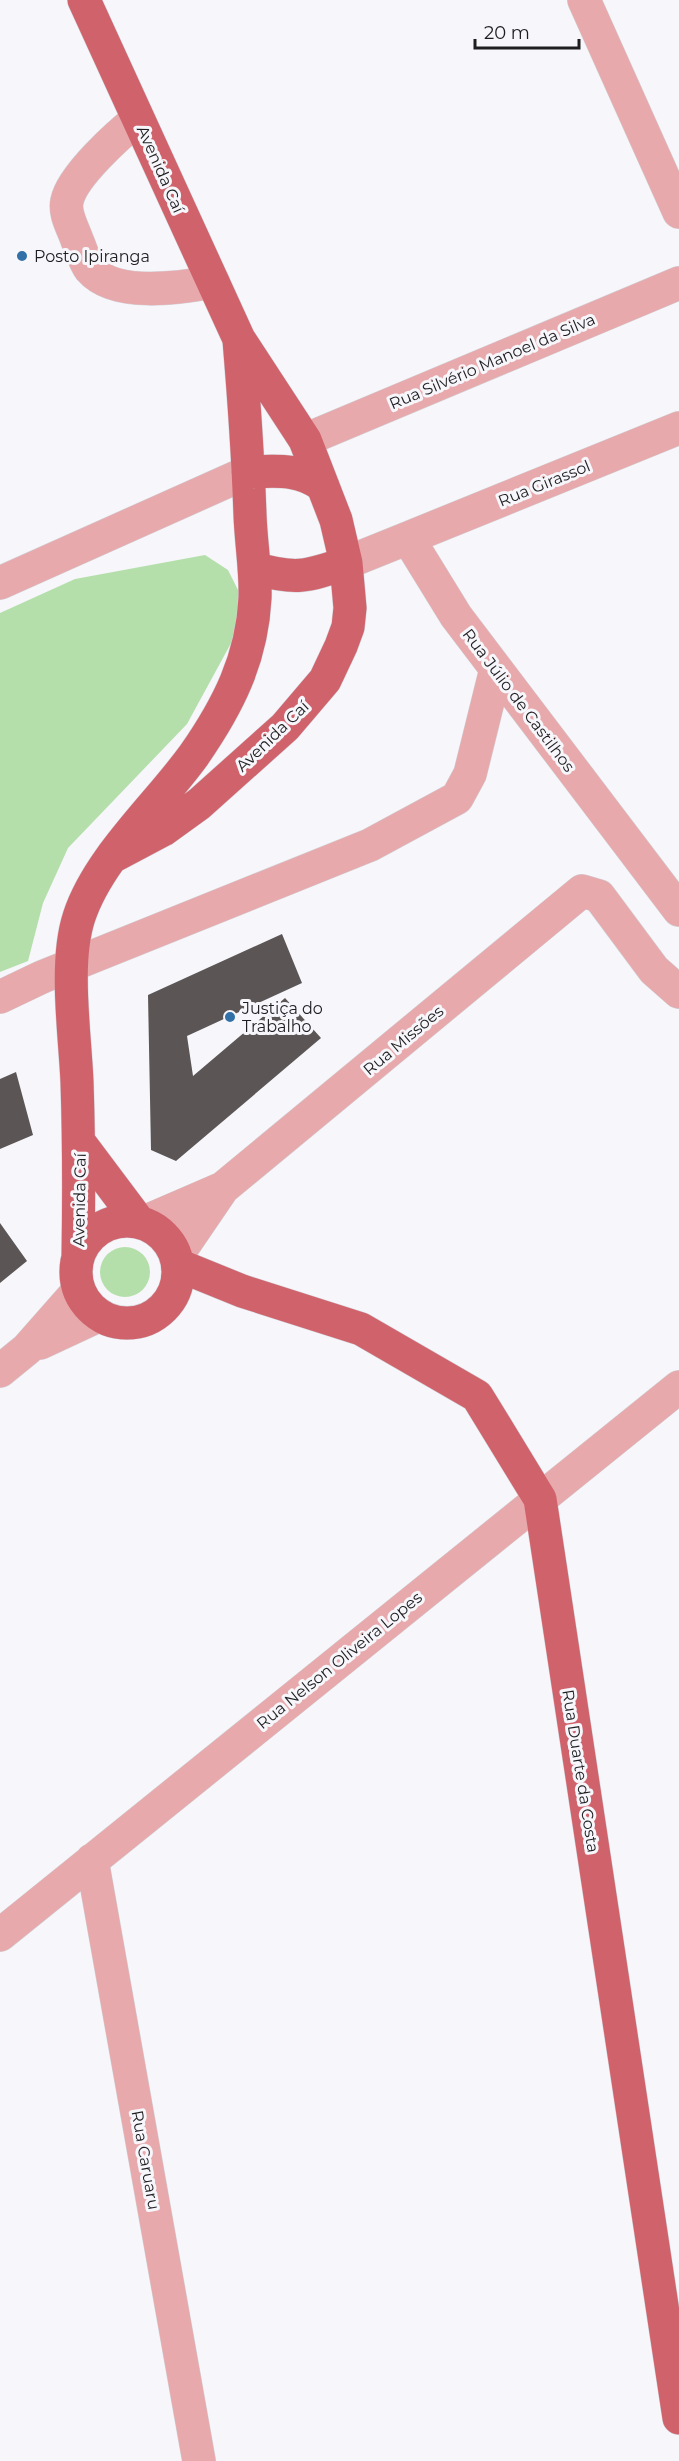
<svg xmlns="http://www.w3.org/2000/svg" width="679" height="2461" viewBox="0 0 679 2461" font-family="Montserrat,sans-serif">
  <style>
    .green { fill: #b5dfaa }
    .building { fill: #5b5655 }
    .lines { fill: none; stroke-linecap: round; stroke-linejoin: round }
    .minor-casing { stroke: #d3d3d8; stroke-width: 34 }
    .major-casing { stroke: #d3d3d8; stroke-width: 34 }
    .minor { stroke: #e7a9ab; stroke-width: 33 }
    .major { stroke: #d0626c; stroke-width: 33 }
    .poi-dot { fill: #3171a7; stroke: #f6f6fb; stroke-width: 2 }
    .labels { text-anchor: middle; stroke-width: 6; stroke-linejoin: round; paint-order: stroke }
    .street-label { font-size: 16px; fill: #1e1e20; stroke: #f6f6fb }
    .poi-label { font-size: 16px; fill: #1e1e20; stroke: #f6f6fb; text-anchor: start }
  </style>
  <rect width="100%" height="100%" fill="#f6f6fb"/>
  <!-- green -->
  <path class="green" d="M205,555L228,570L241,596L236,634L187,724L68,848L43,903L28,961L0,972V613L75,579Z
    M100 1272a25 25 0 1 1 50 0a25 25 0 1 1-50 0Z"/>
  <!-- building -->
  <path class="building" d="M282,934L302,983L187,1036L193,1076L285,998L321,1038L176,1161L151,1150L148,995Z
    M16,1072L33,1135L0,1149V1079Z
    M0,1223L27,1261L0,1283Z"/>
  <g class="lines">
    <defs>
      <path id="minor" d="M584,0L679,212
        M138,119C119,134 72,176 67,201C64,214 73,228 77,240C81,249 84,261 90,269C115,298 179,288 213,282
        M305,440L679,283
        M408,538L679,428
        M346,563L408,538L456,616L679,910
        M0,583L248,472
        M0,997L42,977L370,845L457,798L470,774L496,669
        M142,1223L223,1188
        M176,1257L223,1188L582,891L599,896L654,970L679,992
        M40,1343L100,1315
        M0,1371L27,1349L79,1290
        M92,1860L199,2461
        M0,1935L679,1387"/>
      <path id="major" d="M84,0L239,339L305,440L336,520L346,563L350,608L348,627L341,646L325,680L285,727L199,804L163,830L114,856
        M248,472C276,471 300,468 323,486
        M254,568C295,580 306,577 346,563
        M79,1142L139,1222
        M76 1272a51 51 0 1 1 102 0a51 51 0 1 1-102 0Z
        M78,1258C79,1199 79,1141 77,1082C75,1034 64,963 79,917C98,858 158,805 194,755C228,706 252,659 255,598C256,571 251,543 250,515C248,457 244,399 239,340
        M178,1265L242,1291L361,1329L477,1396L540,1499L679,2418"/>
    </defs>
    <!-- minor casing -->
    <use href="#minor" class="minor-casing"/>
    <!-- major casing -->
    <use href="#major" class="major-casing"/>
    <!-- minor -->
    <use href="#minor" class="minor"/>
    <!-- major -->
    <use href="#major" class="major"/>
  </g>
  <!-- markers -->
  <g class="poi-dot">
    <circle cx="22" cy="256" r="6"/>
    <circle cx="230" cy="1017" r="6"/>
  </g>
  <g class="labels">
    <!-- street labels -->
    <g class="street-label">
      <text transform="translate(161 169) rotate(66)" y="6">Avenida Caí</text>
      <text transform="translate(492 361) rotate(-23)" y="6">Rua Silvério Manoel da Silva</text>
      <text transform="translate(544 483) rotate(-22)" y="6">Rua Girassol</text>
      <text transform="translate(519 700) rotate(53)" y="6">Rua Júlio de Castilhos</text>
      <text transform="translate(272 736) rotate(-44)" y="6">Avenida Caí</text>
      <text transform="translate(403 1040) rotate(-40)" y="6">Rua Missões</text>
      <text transform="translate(79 1200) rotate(-89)" y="6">Avenida Caí</text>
      <text transform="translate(339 1660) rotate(-39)" y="6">Rua Nelson Oliveira Lopes</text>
      <text transform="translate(581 1771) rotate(81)" y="6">Rua Duarte da Costa</text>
      <text transform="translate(146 2160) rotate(80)" y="6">Rua Caruaru</text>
    </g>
    <!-- poi labels -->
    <g class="poi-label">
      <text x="34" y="262">Posto Ipiranga</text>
      <text x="242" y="1014">Justiça do<tspan x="242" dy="18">Trabalho</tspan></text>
    </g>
  </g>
  <!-- scale -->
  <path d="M475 39v9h104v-9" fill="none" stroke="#1e1e20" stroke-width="3"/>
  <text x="484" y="39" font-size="18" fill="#1e1e20" stroke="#f6f6fb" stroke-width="4.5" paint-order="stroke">20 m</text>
</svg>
